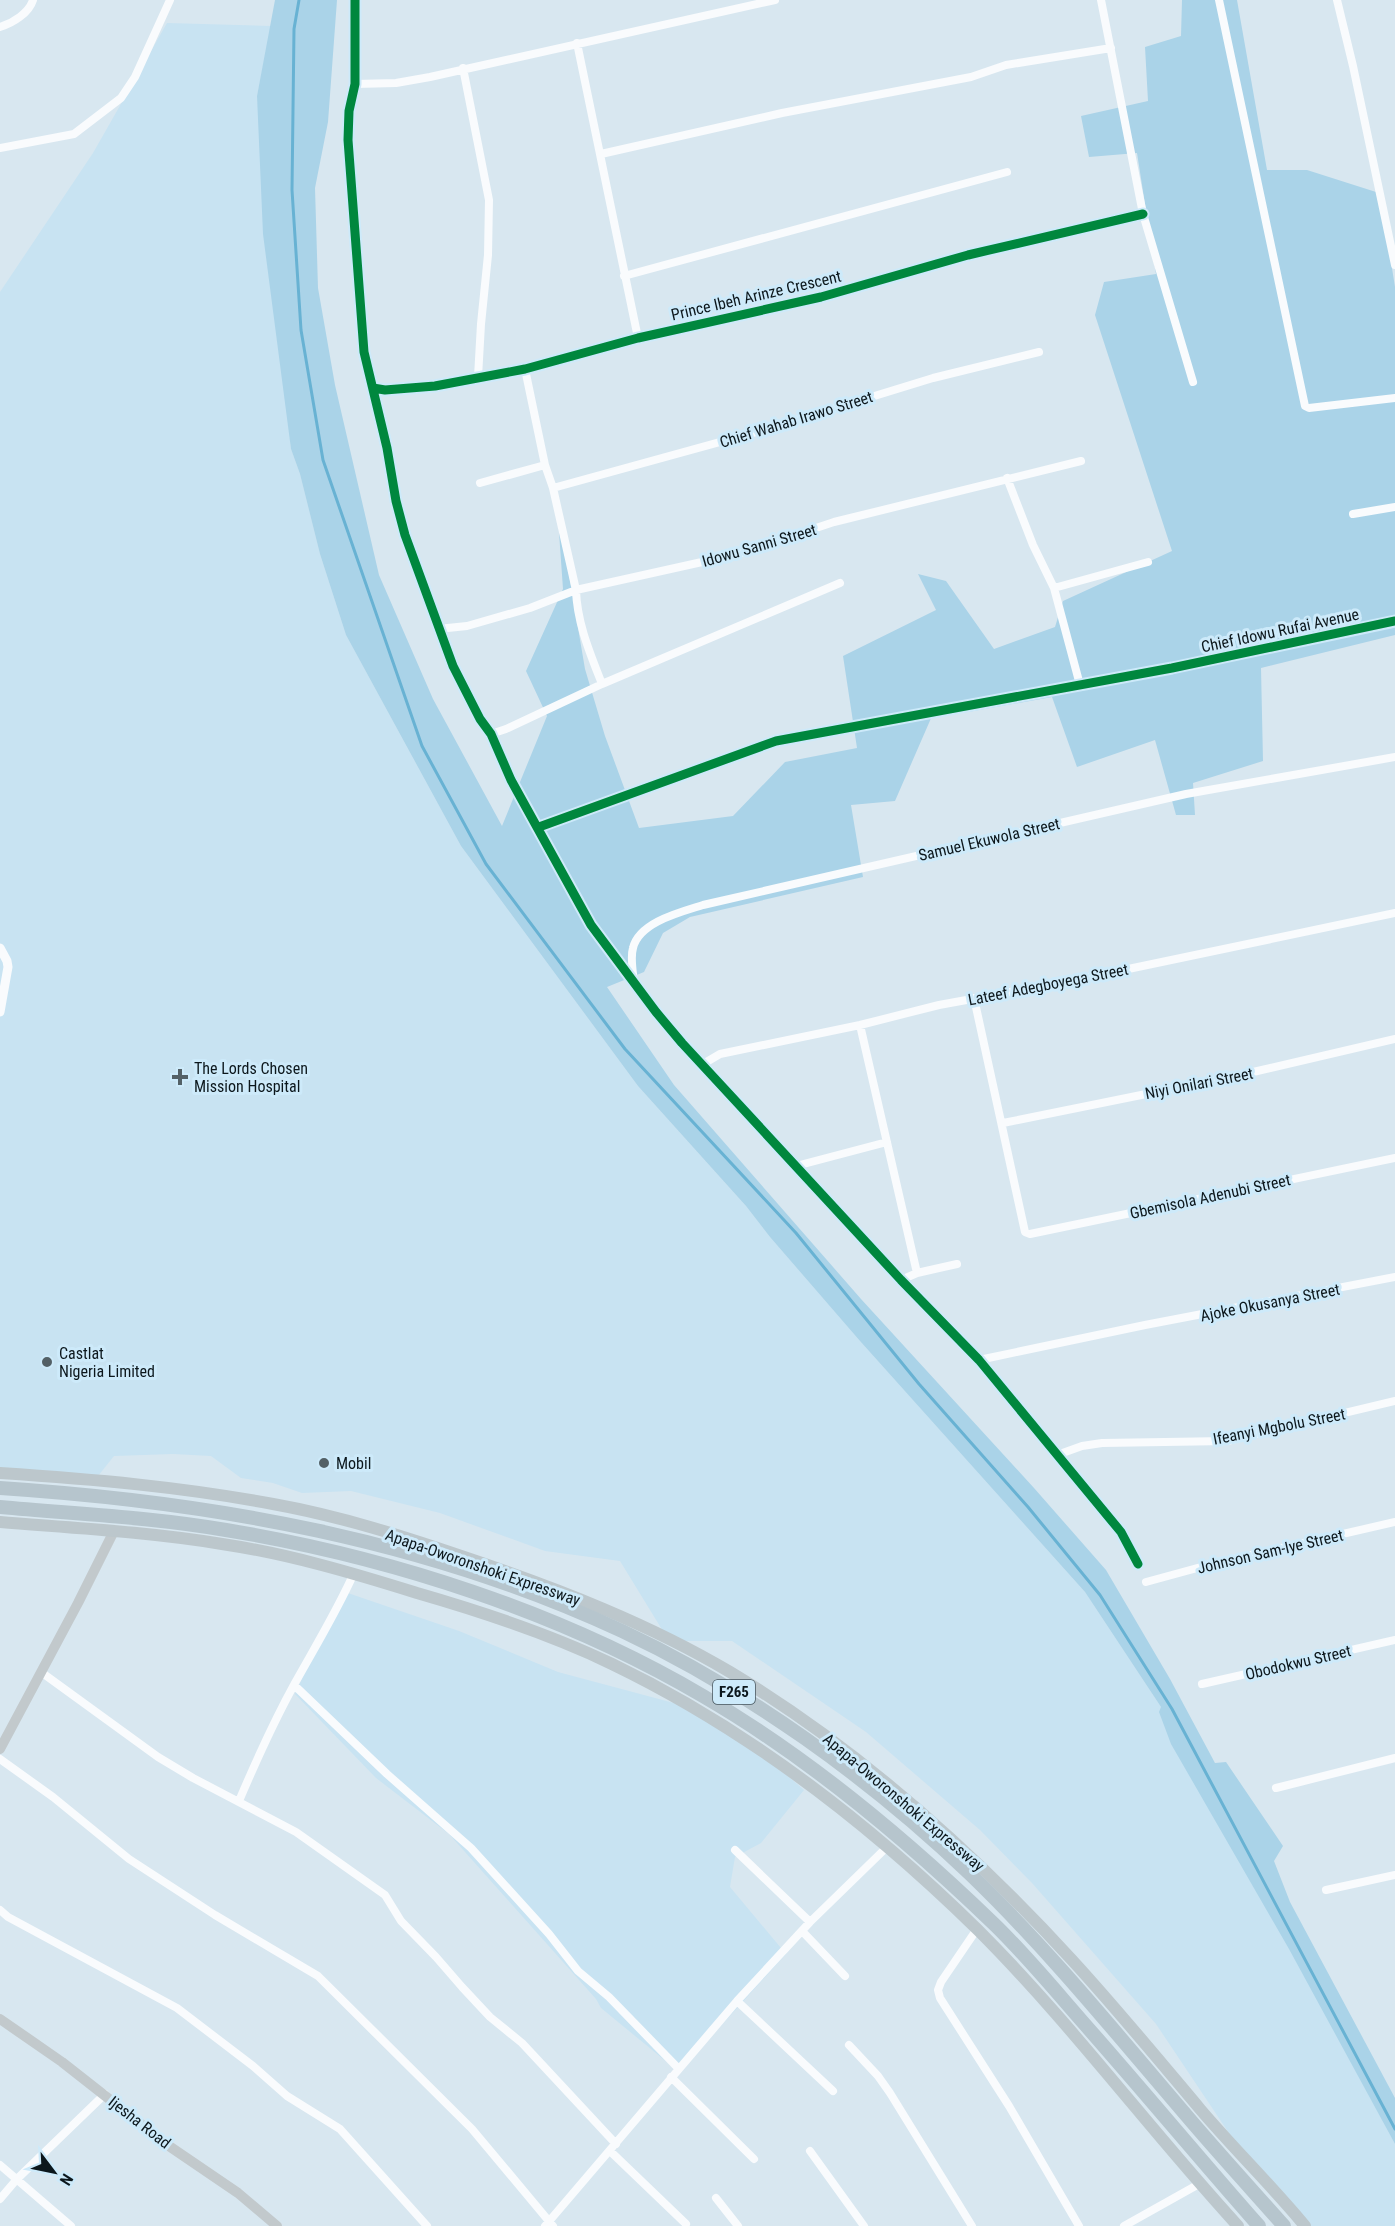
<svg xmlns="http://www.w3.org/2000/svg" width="1395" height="2226" viewBox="0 0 1395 2226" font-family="'Roboto Condensed',sans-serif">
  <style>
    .built { fill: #c8e3f2 }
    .green { fill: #aad3e8 }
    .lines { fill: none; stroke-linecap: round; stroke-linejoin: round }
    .stream { stroke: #68b2d3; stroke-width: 3 }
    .minor { stroke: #f9fbfd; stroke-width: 8 }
    .tertiary { stroke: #f9fbfd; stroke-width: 9 }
    .secondary { stroke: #c2c9cc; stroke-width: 10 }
    .primary { stroke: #bcc7cc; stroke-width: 12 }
    .motorway { stroke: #b6c5cd; stroke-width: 14 }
    .cycleway-casing { stroke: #cdeafa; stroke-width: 13 }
    .cycleway { stroke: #00873e; stroke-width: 9 }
    .poi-dot { fill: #536066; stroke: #cdeafa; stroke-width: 2 }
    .labels { text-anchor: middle; stroke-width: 6; stroke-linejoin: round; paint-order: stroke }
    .shield { fill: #cdeafa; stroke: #46565f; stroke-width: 1.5 }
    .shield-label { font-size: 15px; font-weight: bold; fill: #0c171c }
    .street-label { font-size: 16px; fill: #0c171c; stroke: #cdeafa }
    .poi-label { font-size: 16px; fill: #0c171c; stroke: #cdeafa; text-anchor: start }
  </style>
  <rect width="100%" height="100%" fill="#d8e7f0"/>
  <!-- built -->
  <path class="built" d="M167,23L271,26L257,96L291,449L300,474L320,554L346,635L461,846L638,1086L746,1206L770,1237L860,1341L1085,1592L1161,1707L1395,2144V2226H1300L1257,2175L1156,2024L1032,1883L980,1830L866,1732L732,1641H669L620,1561L545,1551L440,1513L351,1491L302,1493L273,1483L241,1478L211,1456L173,1454L114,1456L94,1481L0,1469V292L93,153Z
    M342,1591L459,1631L558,1672L685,1706L757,1749L804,1790L761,1843L735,1857L730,1887L786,1954L679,2072L601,2008L596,1999L449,1834L376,1778L295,1694Z"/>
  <!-- green -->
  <path class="green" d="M275,0H337L328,122L315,188L318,288L335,385L379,575L433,699L502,826L547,716L526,671L563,589L557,504L585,669L605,736L639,828L733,816L785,762L857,748L843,656L936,610L918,574L946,581L994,649L1055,627L1063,601L1172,551L1095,315L1104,282L1156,274L1137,153L1089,157L1081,116L1148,101L1145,47L1181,36L1182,0H1237L1267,170H1307L1376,192L1387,237L1395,287V635L1261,668L1263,761L1193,783L1195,815H1176L1155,740L1077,767L1052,697L968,712L932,716L895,801L851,805L863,877L690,917L663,933L644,972L607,987L674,1085L861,1299L1034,1488L1106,1570L1170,1679L1215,1763L1226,1762L1283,1846L1274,1861L1290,1902L1395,2098V2144L1289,1949L1171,1744L1159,1712L1161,1707L1085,1592L860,1341L770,1237L746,1206L638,1086L461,846L346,635L320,554L300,474L291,449L263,234L257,96Z"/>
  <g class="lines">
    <!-- stream -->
    <path class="stream" d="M299,0L294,29L292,190L301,330L323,460L422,746L486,864L625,1049L796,1233L919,1384L1028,1507L1100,1595L1172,1709L1395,2129"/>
    <!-- minor -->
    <path class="minor" d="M355,0V84L349,111L348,140L364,352L387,448L396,501L405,535L453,666L480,719L491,734L511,780L591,925L656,1012L682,1043L901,1280L979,1360L1121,1532L1138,1564
      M1101,0L1143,214L1193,382
      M1219,0L1305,406L1309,408L1395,398
      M1337,0L1353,66L1395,265
      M0,27C13,23 29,13 33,0
      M577,43L638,338
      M463,68L489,200L488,255L481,324L478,377
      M355,84L396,83L430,77L775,0
      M0,148L74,134L121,98L135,77L170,0
      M601,154L782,113L971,77L1006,65L1111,48
      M624,276L1007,172
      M525,369L545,465L553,488L576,590C577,623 590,653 602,684
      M373,388L385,390L435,386L525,369L638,338L821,297L968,255L1143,214
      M1007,478L1033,545L1054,588L1080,685
      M480,483L545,465
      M553,488L767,429L933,378L1039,352
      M1353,514L1395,507
      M1054,588L1148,562
      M438,629L467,626L530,608L576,590L738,554L834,522L1081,461
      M491,734L506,729L602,684L840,583
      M539,827L776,741L1172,668L1395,621
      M634,982C633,972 630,958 633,948C639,922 681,912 703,905L1186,794L1395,757
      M974,998L1025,1232L1030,1234L1395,1158
      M860,1025L917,1273L901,1280
      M703,1064L720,1054L860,1025L939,1005L1071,981L1395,913
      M1003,1123L1240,1075L1395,1039
      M796,1166L887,1142
      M917,1273L957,1264
      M979,1360L1145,1325L1395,1277
      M1057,1455L1082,1446L1102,1443L1227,1441L1395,1401
      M1146,1582L1212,1564L1395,1522
      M41,1672L158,1757L193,1778L296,1832L385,1895L401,1921L436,1957L462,1987L490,2017L522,2043L616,2144
      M1202,1684L1395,1640
      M294,1685L387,1774L471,1848L549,1934L578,1971L609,1997L678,2068
      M0,1759L53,1797L129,1859L215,1915L318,1976L472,2129L553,2226
      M1276,1788L1395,1758
      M239,1801C256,1761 274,1721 295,1683C315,1647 337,1611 354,1573
      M735,1850L810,1922
      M1326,1890L1395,1875
      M0,1910L8,1917L177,2008L253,2066L287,2096L340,2129L427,2226
      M977,1929L941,1982L938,1990L940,1998L1009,2106L1079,2226
      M802,1931L845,1976
      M737,2001L833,2091
      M849,2045L878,2076L890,2093L972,2226
      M671,2077L754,2159
      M610,2151L686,2224
      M810,2151L864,2226
      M0,2165L71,2226
      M716,2198L738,2226
      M0,2199L17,2179L105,2094
      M545,2226L737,2001L810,1922L887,1847
      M1124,2226L1199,2184"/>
    <!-- tertiary -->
    <path class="tertiary" d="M0,948L7,961L8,967L0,1012"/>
    <!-- secondary -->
    <path class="secondary" d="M0,1749L78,1603L114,1531
      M0,2019L62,2062L169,2146L238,2193L277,2226"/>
    <!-- primary -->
    <path class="primary" d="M0,1473C92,1479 183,1487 273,1504C340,1516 406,1537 470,1559C559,1589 649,1624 730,1672C858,1749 971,1850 1072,1960C1116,2008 1158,2059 1200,2109C1234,2149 1272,2186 1305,2226
      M0,1522C74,1528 149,1532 222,1544C289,1554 353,1573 417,1593C483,1612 550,1634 612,1664C749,1730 870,1824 978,1930C1071,2023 1149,2129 1238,2226"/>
    <!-- motorway -->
    <path class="motorway" d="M0,1488C213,1502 427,1540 622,1631C746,1689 871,1779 970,1874C1050,1951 1119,2037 1192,2122C1222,2157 1253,2191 1284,2226
      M0,1507C76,1514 151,1517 226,1530C390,1557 560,1612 703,1696C810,1758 906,1839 994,1924C1025,1954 1053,1988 1081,2020C1141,2088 1199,2158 1259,2226"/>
    <defs>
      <path id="cycleway" d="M355,0V84L349,111L348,140L364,352L387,448L396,501L405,535L453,666L480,719L491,734L511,780L591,925L656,1012L682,1043L901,1280L979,1360L1121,1532L1138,1564
        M373,388L385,390L435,386L525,369L638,338L821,297L968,255L1143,214
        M539,827L776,741L1172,668L1395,621"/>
    </defs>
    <!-- cycleway casing -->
    <use href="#cycleway" class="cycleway-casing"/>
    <!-- cycleway -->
    <use href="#cycleway" class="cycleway"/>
  </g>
  <!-- markers -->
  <g class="poi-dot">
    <path d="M177 1068h6v6h6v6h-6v6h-6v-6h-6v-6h6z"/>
    <circle cx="47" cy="1362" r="6"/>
    <circle cx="324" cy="1463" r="6"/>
  </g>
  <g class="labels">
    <!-- shield labels -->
    <rect class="shield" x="713" y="1680" width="42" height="24" rx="4.5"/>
    <g class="shield-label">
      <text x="734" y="1697">F265</text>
    </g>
    <!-- street labels -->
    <g class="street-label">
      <text transform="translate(756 295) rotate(-13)" y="6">Prince Ibeh Arinze Crescent</text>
      <text transform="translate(796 419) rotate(-17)" y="6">Chief Wahab Irawo Street</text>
      <text transform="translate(759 545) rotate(-16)" y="6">Idowu Sanni Street</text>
      <text transform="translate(1280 630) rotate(-12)" y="6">Chief Idowu Rufai Avenue</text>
      <text transform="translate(989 839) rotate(-13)" y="6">Samuel Ekuwola Street</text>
      <text transform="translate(1048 984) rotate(-11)" y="6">Lateef Adegboyega Street</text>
      <text transform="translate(1199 1083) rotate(-11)" y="6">Niyi Onilari Street</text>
      <text transform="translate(1210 1196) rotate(-12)" y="6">Gbemisola Adenubi Street</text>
      <text transform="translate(1270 1302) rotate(-11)" y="6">Ajoke Okusanya Street</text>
      <text transform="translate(1279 1426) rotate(-11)" y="6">Ifeanyi Mgbolu Street</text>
      <text transform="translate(1270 1551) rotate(-13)" y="6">Johnson Sam-Iye Street</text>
      <text transform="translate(483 1567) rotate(19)" y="6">Apapa-Oworonshoki Expressway</text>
      <text transform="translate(1298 1662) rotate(-13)" y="6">Obodokwu Street</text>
      <text transform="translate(904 1802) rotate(40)" y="6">Apapa-Oworonshoki Expressway</text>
      <text transform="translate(140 2122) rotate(38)" y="6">Ijesha Road</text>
    </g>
    <!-- poi labels -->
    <g class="poi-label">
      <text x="194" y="1074">The Lords Chosen<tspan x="194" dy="18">Mission Hospital</tspan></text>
      <text x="59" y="1359">Castlat<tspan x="59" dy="18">Nigeria Limited</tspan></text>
      <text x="336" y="1469">Mobil</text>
    </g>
  </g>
  <!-- north arrow -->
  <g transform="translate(54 2172) rotate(122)" stroke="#cdeafa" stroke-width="4.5" paint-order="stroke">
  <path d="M0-4.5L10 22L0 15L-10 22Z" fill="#0c171c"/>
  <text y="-9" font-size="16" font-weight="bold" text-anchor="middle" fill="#0c171c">N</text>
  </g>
</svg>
